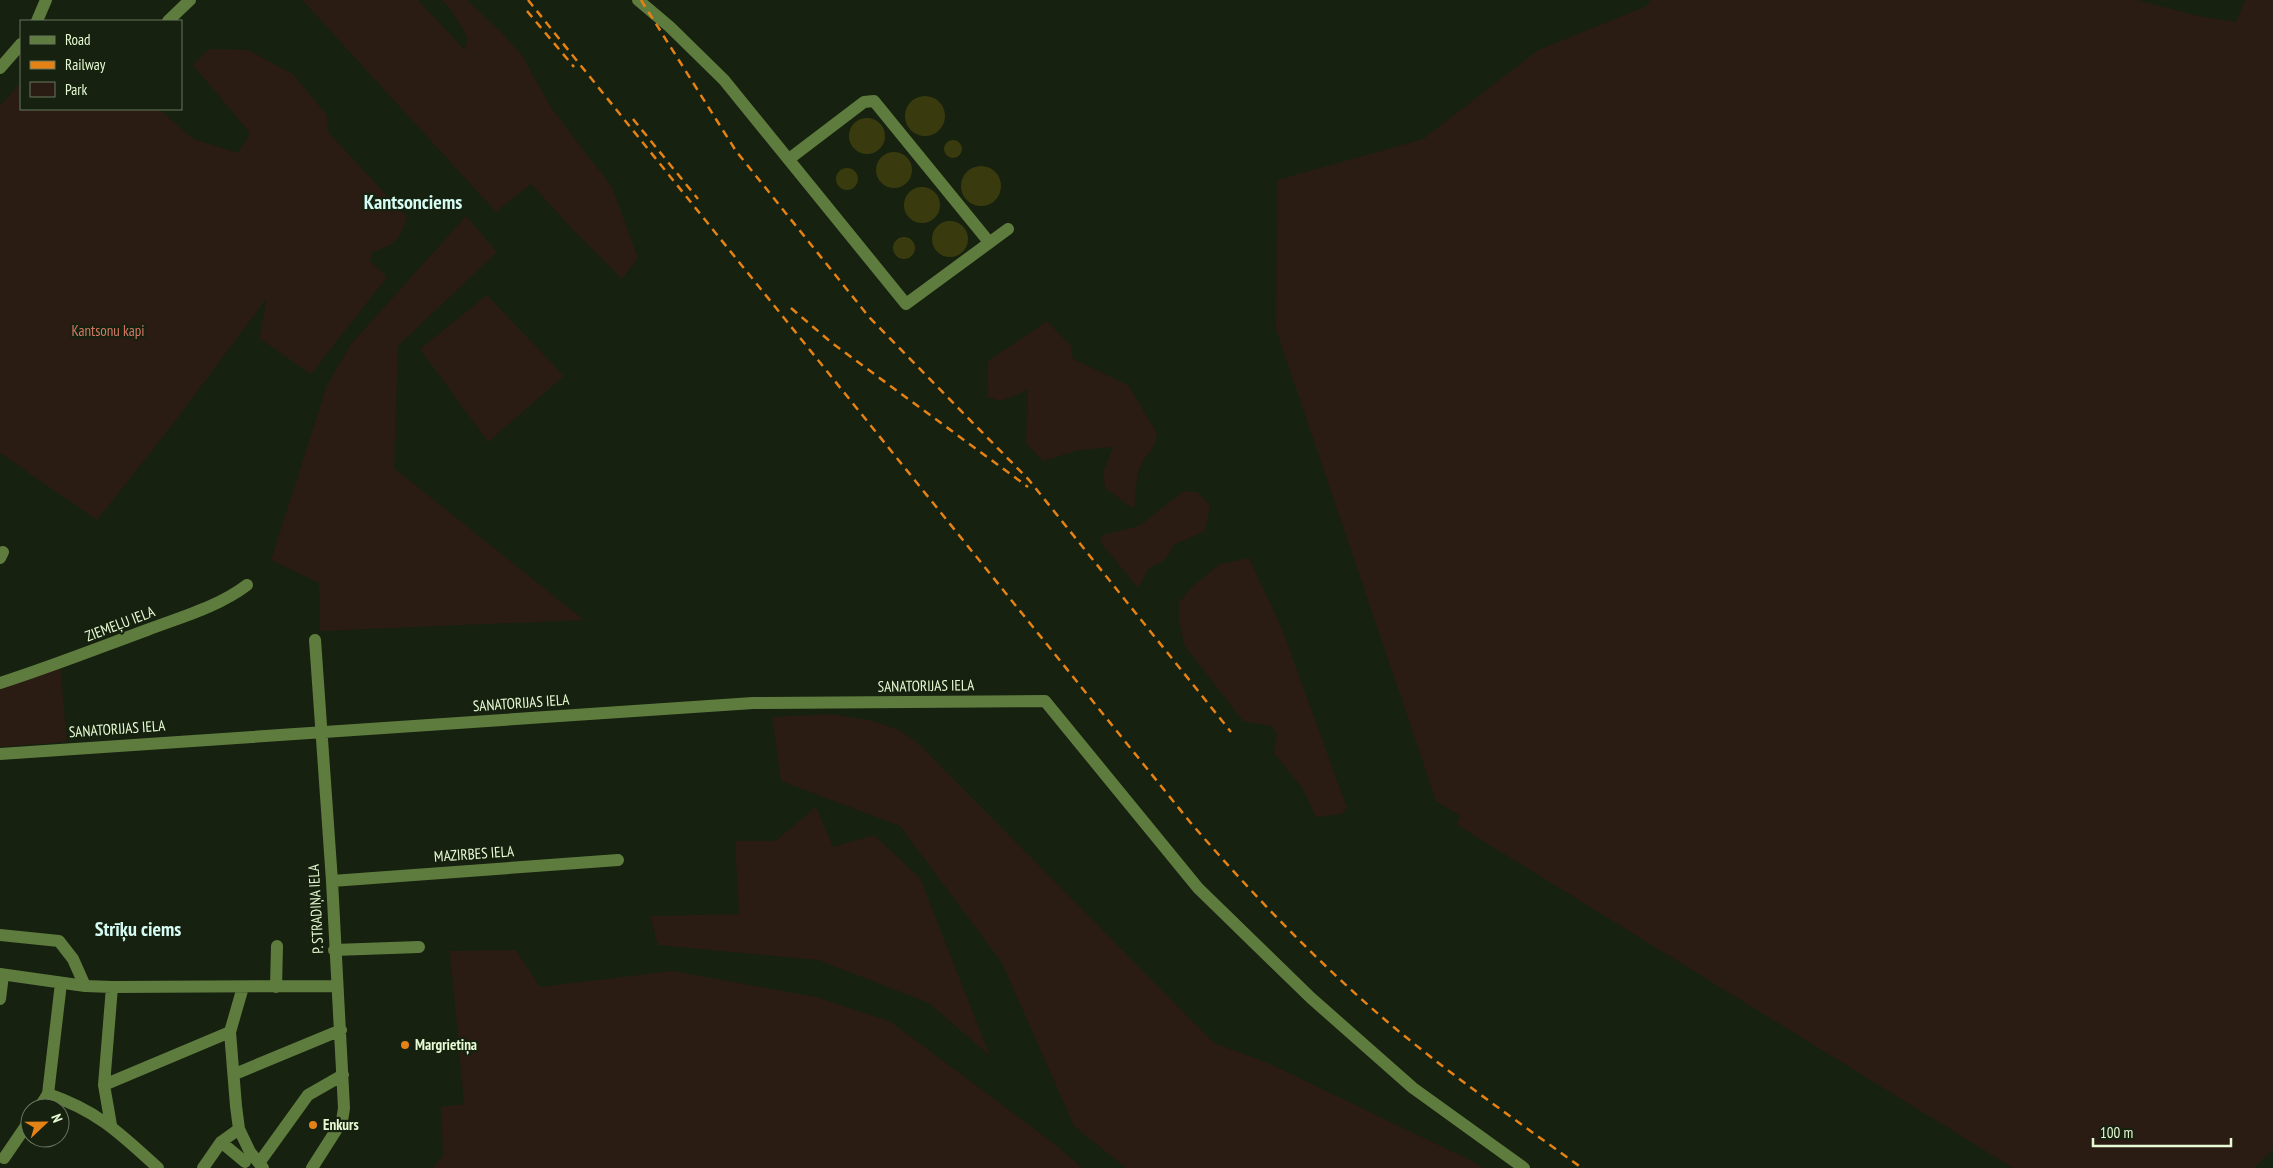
<svg xmlns="http://www.w3.org/2000/svg" width="2273" height="1168" viewBox="0 0 2273 1168" font-family="'PT Sans Narrow',sans-serif">
  <style>
    .green { fill: #2a1c13 }
    .water { fill: #393b0e }
    .lines { fill: none; stroke-linecap: round; stroke-linejoin: round }
    .minor { stroke: #5f7c3f; stroke-width: 12 }
    .rail { stroke: #e58215; stroke-width: 2.5; stroke-dasharray: 8 6; stroke-linecap: butt }
    .poi-dot { fill: #e58215; stroke: #16210f; stroke-width: 2 }
    .labels { text-anchor: middle; stroke-width: 4.5; stroke-linejoin: round; paint-order: stroke }
    .park-label { font-size: 15px; fill: #d47966; stroke: #16210f }
    .street-label { font-size: 15px; fill: #e6fbd3; stroke: #16210f }
    .poi-label { font-size: 15px; font-weight: bold; fill: #e6fbd3; stroke: #16210f; text-anchor: start }
    .district-label { font-size: 20px; font-weight: bold; fill: #d5fbf3; stroke: #16210f }
  </style>
  <rect width="100%" height="100%" fill="#16210f"/>
  <!-- green -->
  <path class="green" d="M302,0H418L465,50L468,38L452,11L442,0H467L500,31L521,54L552,109L612,187L638,258L622,279L575,232L531,184L496,212Z
    M1650,0H2138L2198,16L2236,22L2245,0H2273V1150L2254,1168H2013L1457,825L1460,816L1436,801L1276,329L1277,180L1423,139L1538,50L1647,6Z
    M209,49L248,50L293,74L327,115L328,132L407,217C399,241 396,244 372,252L370,261L387,277L311,374L259,338L267,298L173,424L97,520L0,453V106L21,82V109H159L193,139L238,153L250,133L193,65Z
    M466,216L497,252L398,346L394,468L584,620L320,631L319,583L271,560L327,385L351,344Z
    M487,295L564,376L488,442L420,349Z
    M1047,321L1071,346L1073,359L1128,385L1157,433C1154,451 1151,448 1143,461C1135,474 1136,495 1134,509L1105,488L1103,473L1113,447L1079,450L1043,461L1026,443L1028,390L1000,401L987,397L988,361Z
    M1184,491L1197,492L1210,505L1205,531L1174,545L1165,560L1149,568L1138,588L1102,544V535L1139,526Z
    M1249,558L1282,629L1347,808L1341,814L1316,817L1302,788L1274,753L1277,735L1272,726L1243,721L1184,645L1179,619V602L1192,587L1220,564Z
    M60,666L67,742L0,747V687Z
    M830,714L873,721L899,730L918,743L1214,1043L1268,1063L1476,1163L1482,1168H1126L1074,1126L1002,963L900,826L781,781L772,717Z
    M816,807L833,847L874,835L920,878L990,1056L929,1003L818,960L658,945L650,916L739,914L735,841H775Z
    M516,950L540,987L672,971L816,997L891,1022L1057,1146L1082,1168H433L443,1156L441,1107L464,1104L450,951Z"/>
  <!-- water -->
  <path class="water" d="M905 116a20 20 0 1 1 40 0a20 20 0 1 1-40 0Z
    M849 136a18 18 0 1 1 36 0a18 18 0 1 1-36 0Z
    M944 149a9 9 0 1 1 18 0a9 9 0 1 1-18 0Z
    M876 170a18 18 0 1 1 36 0a18 18 0 1 1-36 0Z
    M961 186a20 20 0 1 1 40 0a20 20 0 1 1-40 0Z
    M836 179a11 11 0 1 1 22 0a11 11 0 1 1-22 0Z
    M904 205a18 18 0 1 1 36 0a18 18 0 1 1-36 0Z
    M932 239a18 18 0 1 1 36 0a18 18 0 1 1-36 0Z
    M893 248a11 11 0 1 1 22 0a11 11 0 1 1-22 0Z"/>
  <g class="lines">
    <!-- minor -->
    <path class="minor" d="M638,0L670,27L724,80L906,304L1008,229
      M37,21L46,0
      M168,21L190,0
      M0,68L21,44
      M789,159L864,102L874,101L989,242
      M0,558L3,552
      M0,683C50,667 98,648 147,630C181,617 218,607 247,585
      M0,754L753,703L1045,701L1198,888L1311,998L1413,1088L1524,1168
      M332,881L618,860
      M0,935L59,941L73,959L85,986
      M334,950L419,947
      M0,974L85,986L112,987L337,986
      M243,987L230,1032L236,1106L239,1129L250,1152L263,1168
      M276,987L277,946
      M0,999L3,975
      M235,1074L341,1030
      M104,1085L230,1032
      M48,1094C98,1111 121,1134 158,1168
      M39,1108L48,1094L61,983
      M111,1125L104,1085L112,987
      M239,1129L221,1142L245,1162
      M4,1158L30,1120
      M259,1163L308,1095L343,1075
      M203,1168L221,1142
      M312,1168L342,1121L344,1108L332,881L315,640"/>
    <!-- rail -->
    <path class="rail" d="M528,0L1190,822C1252,894 1318,963 1390,1024C1452,1076 1517,1121 1582,1168
      M641,0L736,151L869,317L1029,480L1231,732
      M527,11L574,67
      M633,119L698,199
      M791,308L832,343L1028,487"/>
  </g>
  <!-- markers -->
  <g class="poi-dot">
    <circle cx="405" cy="1045" r="5"/>
    <circle cx="313" cy="1125" r="5"/>
  </g>
  <g class="labels">
    <!-- park labels -->
    <g class="park-label">
      <text x="108" y="336">Kantsonu kapi</text>
    </g>
    <!-- street labels -->
    <g class="street-label">
      <text transform="translate(120 624) rotate(-21)" y="5">ZIEMEĻU IELA</text>
      <text transform="translate(926 686) rotate(-1)" y="5">SANATORIJAS IELA</text>
      <text transform="translate(521 703) rotate(-4)" y="5">SANATORIJAS IELA</text>
      <text transform="translate(117 729) rotate(-4)" y="5">SANATORIJAS IELA</text>
      <text transform="translate(474 854) rotate(-4)" y="5">MAZIRBES IELA</text>
      <text transform="translate(316 909) rotate(-93)" y="5">P. STRADIŅA IELA</text>
    </g>
    <!-- poi labels -->
    <g class="poi-label">
      <text x="415" y="1050">Margrietiņa</text>
      <text x="323" y="1130">Enkurs</text>
    </g>
    <!-- district labels -->
    <g class="district-label">
      <text x="413" y="209">Kantsonciems</text>
      <text x="138" y="936">Strīķu ciems</text>
    </g>
  </g>
  <!-- legend -->
  <rect x="20" y="20" width="162" height="90" fill="#16210f" stroke="#69785d"/>
  <rect x="30" y="36" width="25" height="8" fill="#5f7c3f" stroke="#69785d"/>
  <text x="65" y="45" font-size="15" fill="#e6fbd3">Road</text>
  <rect x="30" y="61" width="25" height="8" fill="#e58215" stroke="#69785d"/>
  <text x="65" y="70" font-size="15" fill="#e6fbd3">Railway</text>
  <rect x="30" y="82" width="25" height="15" fill="#2a1c13" stroke="#69785d"/>
  <text x="65" y="95" font-size="15" fill="#e6fbd3">Park</text>
  <!-- north arrow -->
  <g transform="translate(45 1123) rotate(68)"><circle r="24" fill="#16210f" stroke="#69785d"/>
  <path d="M0-4L9 19L0 12L-9 19Z" fill="#e58215"/>
  <text y="-8" font-size="14" font-weight="bold" text-anchor="middle" fill="#e6fbd3">N</text>
  </g>
  <!-- scale -->
  <path d="M2093 1138v8h138v-8" fill="none" stroke="#e6fbd3" stroke-width="2.5"/>
  <text x="2100" y="1138" font-size="15" fill="#e6fbd3" stroke="#16210f" stroke-width="4" paint-order="stroke">100 m</text>
</svg>
